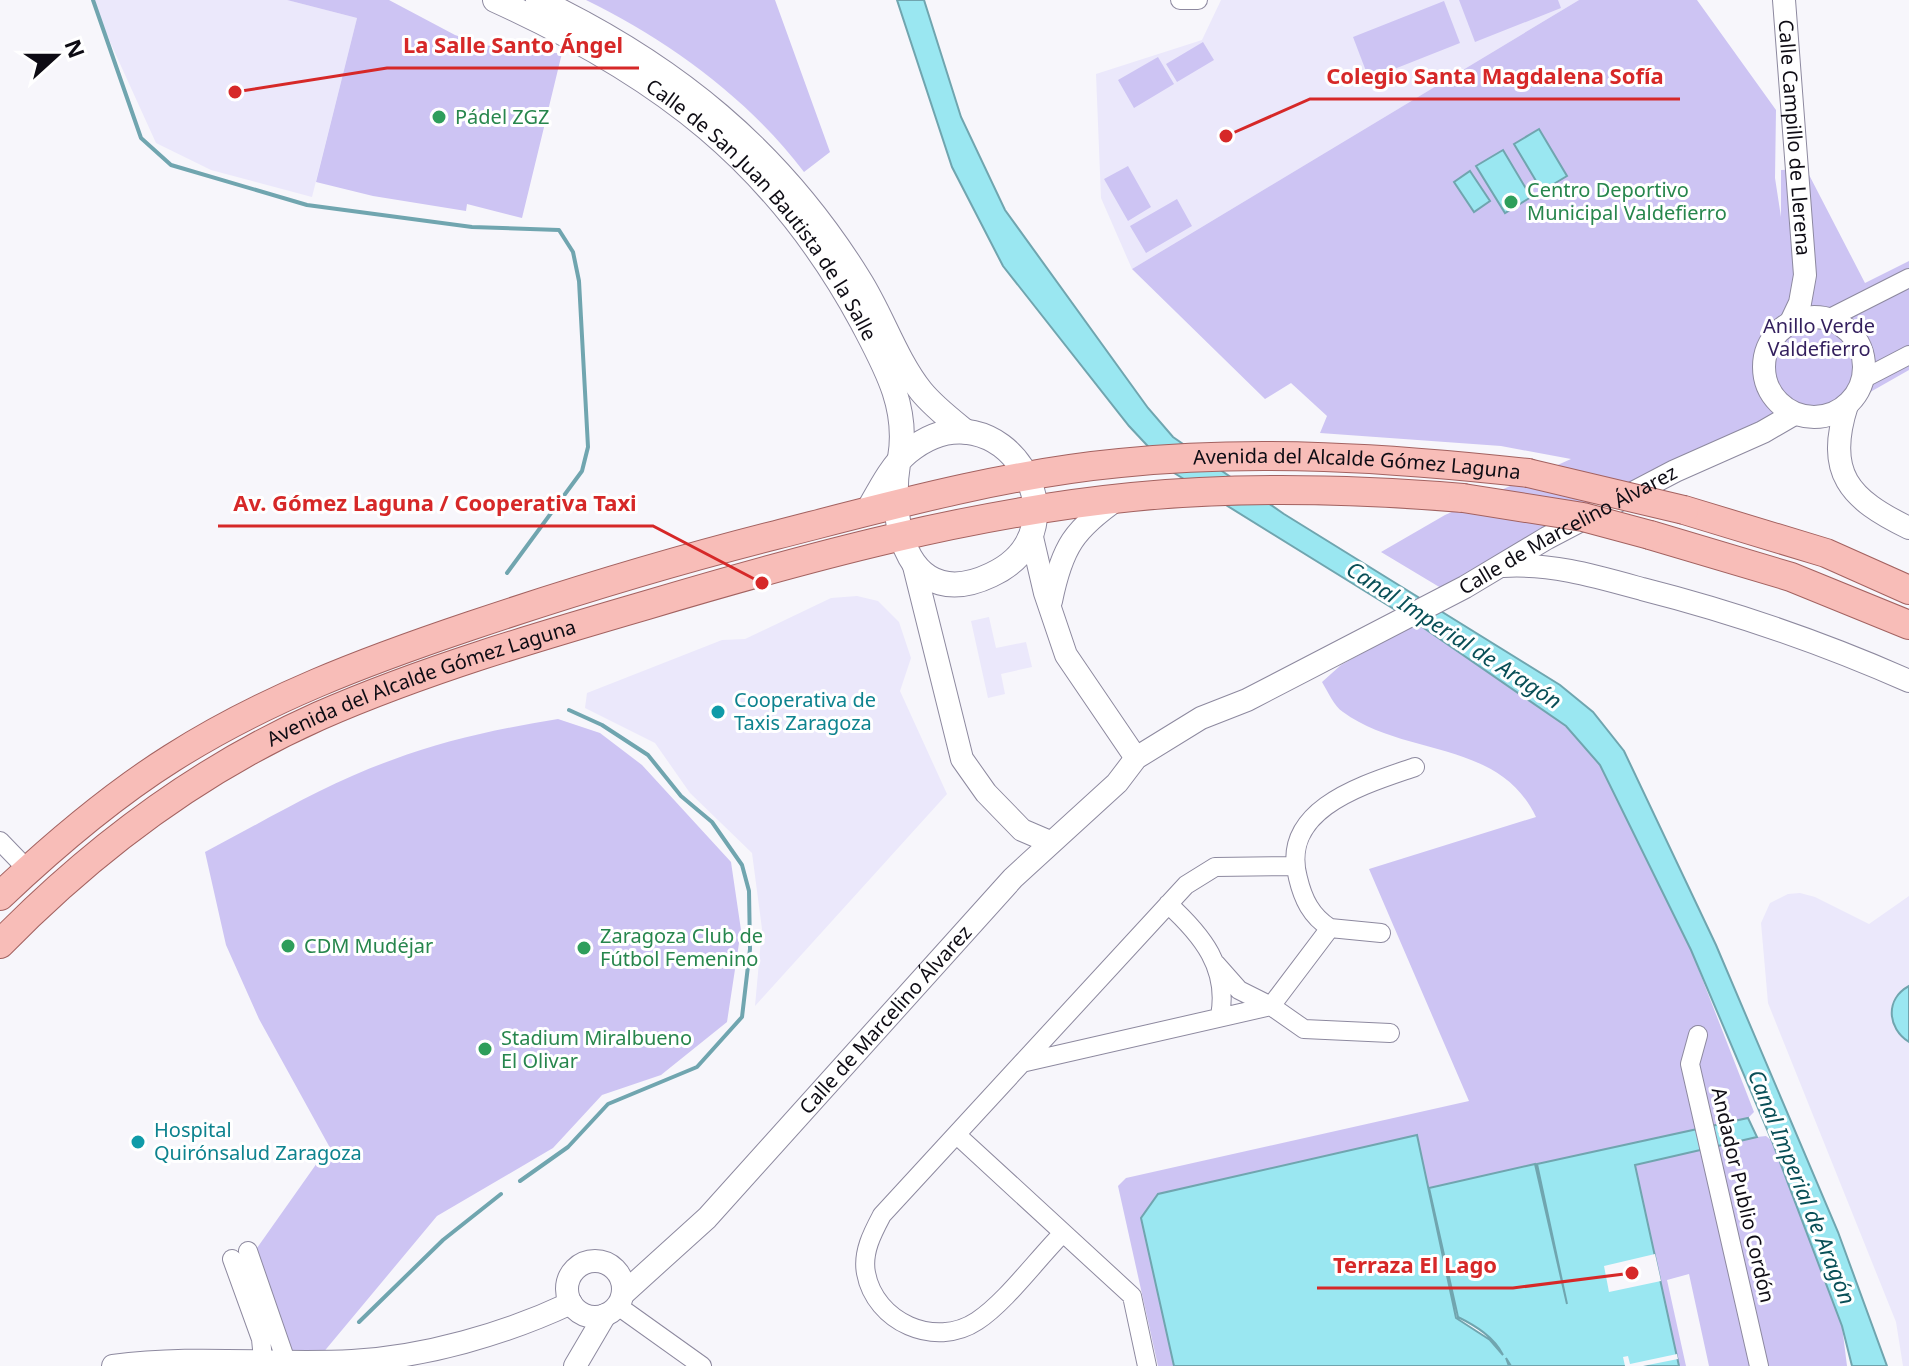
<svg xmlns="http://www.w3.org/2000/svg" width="1909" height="1366" viewBox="0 0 1909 1366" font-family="'Noto Sans',sans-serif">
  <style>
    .built { fill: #ebe8fb }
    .green { fill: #cdc4f3 }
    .water { fill: #9ae7f1; stroke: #70a5af; stroke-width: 2 }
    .pier { fill: #f7f6fb }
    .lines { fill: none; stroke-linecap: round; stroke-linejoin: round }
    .stream { stroke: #70a5af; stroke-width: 4 }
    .minor-casing { stroke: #8d899f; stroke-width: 20 }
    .tertiary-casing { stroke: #8d899f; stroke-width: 24 }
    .secondary-casing { stroke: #8d899f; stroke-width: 26 }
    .primary-casing { stroke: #a36260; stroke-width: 30 }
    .minor { stroke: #fff; stroke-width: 18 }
    .tertiary { stroke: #fff; stroke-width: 22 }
    .secondary { stroke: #fff; stroke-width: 24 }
    .primary { stroke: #f8bdb8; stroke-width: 28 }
    .primary-bridge-casing { stroke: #a36260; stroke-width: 30; stroke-linecap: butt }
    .primary-bridge { stroke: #f8bdb8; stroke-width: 28 }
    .leisure-dot { fill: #2e9e5b; stroke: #fff; stroke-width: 3 }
    .culture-dot { fill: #0f9aa8; stroke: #fff; stroke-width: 3 }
    .labels { text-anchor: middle; stroke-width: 6; stroke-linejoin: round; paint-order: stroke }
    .leisure-label { font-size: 20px; fill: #27864d; stroke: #fff; text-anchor: start }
    .street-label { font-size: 20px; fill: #0e0c14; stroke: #fff }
    .park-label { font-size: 20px; fill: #331f5d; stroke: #fff }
    .culture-label { font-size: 20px; fill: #0d838f; stroke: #fff; text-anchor: start }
    .water-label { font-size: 22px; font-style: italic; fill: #094f57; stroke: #fff }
    .leader { fill: none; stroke: #d62828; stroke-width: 3 }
    .callout-dot { fill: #d62828; stroke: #fff; stroke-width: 3 }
    .callout-label { font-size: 22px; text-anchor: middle; font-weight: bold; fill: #d62828; stroke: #fff; stroke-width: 6; stroke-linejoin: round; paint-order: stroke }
  </style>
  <rect width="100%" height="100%" fill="#f7f6fb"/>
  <!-- built -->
  <path class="built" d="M91,0H287L357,18L312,197L211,170L156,143Z
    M1221,0H1579L1132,269L1101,198L1096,74L1202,40Z
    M857,596L878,601L899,622L911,658L900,691L947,794L755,1006L762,929L752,853L690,793L655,743L585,708L587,693L722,640L745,639L831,598Z
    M989,617L996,648L1026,642L1032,667L1001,674L1005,694L988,698L971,621Z
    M1800,893L1815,897L1869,924L1909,896V1366H1903L1896,1322L1768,1003L1761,923L1770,903L1788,894Z"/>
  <!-- green -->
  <path class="green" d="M287,0H389L455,35L485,45L534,53H562L522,218L467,204L466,211L373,196L316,182L357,18Z
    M586,0H775L830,152L804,172C748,98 668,40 586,0Z
    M1459,0H1558L1561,8L1475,42Z
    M1579,0H1697L1776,110L1775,178L1781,217V170L1806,169L1865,283L1909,261V370L1828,416L1794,414L1451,594L1381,552L1445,515L1571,459L1501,446L1320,433L1327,416L1291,383L1265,399L1132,269Z
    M1444,1L1460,43L1369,79L1353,37Z
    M1203,42L1214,60L1177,82L1166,64Z
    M1158,57L1174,84L1134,108L1118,80Z
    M1128,166L1151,207L1128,221L1104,179Z
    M1177,199L1192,226L1146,253L1130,226Z
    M1417,623L1566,726L1600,765L1691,950L1754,1112L1748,1118L1428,1188L1416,1135L1141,1218L1174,1366H1158L1118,1186L1126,1178L1469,1101L1369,869L1536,817C1499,739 1404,757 1343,712C1334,706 1328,692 1322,682L1341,665Z
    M558,719L600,733L642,765L731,862L741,930L727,1022L661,1075L602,1095L553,1148L437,1216L312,1366H288L252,1255L329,1146L259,1019L226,945L205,852C266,820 327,783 392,760C445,740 502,728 558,719Z
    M1757,1137L1766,1136L1772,1141L1842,1326L1847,1366H1709L1689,1274L1667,1280L1686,1366H1679L1635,1165Z"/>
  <!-- water -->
  <path class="water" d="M897,0H924L961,117L1005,210L1148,408L1173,437L1284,514L1560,685L1593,712L1624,751L1716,945L1838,1232L1887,1366H1852L1842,1326L1772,1141L1691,950L1600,765L1566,726L1418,624L1171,471L1129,426L1003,266L952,167Z
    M1539,129L1567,176L1542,191L1514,144Z
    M1503,150L1531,197L1505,213L1476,166Z
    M1470,171L1490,201L1474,212L1454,182Z
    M1909,986V1042C1887,1028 1885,999 1909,986Z
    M1748,1118L1757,1137L1635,1165L1679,1366H1511L1506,1358L1509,1366H1174L1141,1218L1158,1194L1417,1135L1456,1318L1490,1340L1503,1355C1494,1337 1476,1326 1458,1317L1429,1188L1535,1164L1567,1304L1537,1164Z"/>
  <!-- pier -->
  <path class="pier" d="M1655,1254L1661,1281L1609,1292L1604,1266Z
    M1677,1354L1678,1359L1643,1366H1625L1623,1357L1628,1356L1630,1364Z"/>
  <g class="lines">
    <!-- stream -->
    <path class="stream" d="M93,0L141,138L171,165L307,205L472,227L559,230L573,252L579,281L588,447L582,471L507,573
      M520,1181L568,1147L608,1104L697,1067L742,1017L750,949L749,891L742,865L712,822L681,796L648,755L602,725L569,710
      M359,1322L443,1240L501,1194"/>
    <defs>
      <path id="minor" d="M1180,0H1198
        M1828,319L1909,278
        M1863,379L1909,355
        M0,841L28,870
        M1168,904C1202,935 1229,968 1220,1016
        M1381,933L1330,928C1311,916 1303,899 1298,878C1279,808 1366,784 1415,767
        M1216,964L1239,990L1271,1006L1304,1029L1390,1033
        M1698,1035L1690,1064L1759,1366
        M1026,1062L1271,1006L1330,928
        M958,1136L1132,1296L1147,1366
        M1063,1233C1037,1259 1006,1302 977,1321C935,1349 875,1322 866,1273C862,1252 873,1232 882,1215L1186,885L1215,867L1294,866
        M248,1251L286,1361
        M232,1259L261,1339L263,1359
        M618,1306L702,1366"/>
      <g id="tertiary">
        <path id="s1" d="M1784,0L1805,275L1800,303L1791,322"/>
        <circle cx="1814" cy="367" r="50"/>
        <path d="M1847,405C1825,473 1849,499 1909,528"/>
        <path d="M1031,533L1045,593L1066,655L1136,758"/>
        <path d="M914,566L962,759L986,793L1022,830L1050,842"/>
        <path d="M1503,566C1551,563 1595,576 1642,589C1733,612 1823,643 1909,681"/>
        <path d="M1051,601C1062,547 1074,529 1119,498"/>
        <circle cx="595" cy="1289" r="28"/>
        <path id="s2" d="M623,1294L707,1218L1013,878L1117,783L1136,758L1201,718L1247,700L1465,587L1547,538L1675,471L1763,432L1794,414"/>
        <path d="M113,1366C193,1355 272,1365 352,1361C425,1357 505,1334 571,1303"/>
        <path d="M575,1366L605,1315"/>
      </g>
      <g id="secondary">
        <path id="s3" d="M495,0C658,74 775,161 862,322C885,366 909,407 900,458"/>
        <path d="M538,0C674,65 779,150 859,279C882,315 895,358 921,391C934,407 950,419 966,432"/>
        <path d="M867,512C878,493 891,466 908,452C999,377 1093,528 991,575C909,614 888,525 898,464"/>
      </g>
      <g id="primary">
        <path d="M1684,510L1826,553L1909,590"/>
        <path d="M1650,535L1791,577L1909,625"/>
        <path id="s4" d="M0,896C53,846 110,797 172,758C265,699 366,661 470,626C571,592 673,561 776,535C889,506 1004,474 1120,463C1257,449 1392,458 1528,473"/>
        <path id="s5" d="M0,944C92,850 198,770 319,716C424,670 537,637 647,605C805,558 969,513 1132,497C1242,486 1353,489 1463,498"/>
      </g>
    </defs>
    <!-- minor casing -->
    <use href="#minor" class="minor-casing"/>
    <!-- tertiary casing -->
    <use href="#tertiary" class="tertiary-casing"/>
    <!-- secondary casing -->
    <use href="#secondary" class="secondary-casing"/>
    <!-- primary casing -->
    <use href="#primary" class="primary-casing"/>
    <!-- minor -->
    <use href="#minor" class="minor"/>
    <!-- tertiary -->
    <use href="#tertiary" class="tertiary"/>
    <!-- secondary -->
    <use href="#secondary" class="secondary"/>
    <!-- primary -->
    <use href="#primary" class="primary"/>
    <defs>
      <path id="primary-bridge" d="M1528,473L1684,510
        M1463,498L1583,517L1650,535"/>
    </defs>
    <!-- primary-bridge casing -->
    <use href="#primary-bridge" class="primary-bridge-casing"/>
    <!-- primary-bridge -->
    <use href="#primary-bridge" class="primary-bridge"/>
  </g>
  <!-- markers -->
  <g class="leisure-dot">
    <circle cx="439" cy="117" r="8"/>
    <circle cx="1511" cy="202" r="8"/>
    <circle cx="288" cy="946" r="8"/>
    <circle cx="584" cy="948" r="8"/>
    <circle cx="485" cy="1049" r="8"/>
  </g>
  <g class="culture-dot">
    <circle cx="718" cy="712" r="8"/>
    <circle cx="138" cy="1142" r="8"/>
  </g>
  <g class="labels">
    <!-- leisure labels -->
    <g class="leisure-label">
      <text x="455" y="124">Pádel ZGZ</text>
      <text x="1527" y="197">Centro Deportivo<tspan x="1527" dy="23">Municipal Valdefierro</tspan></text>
      <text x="600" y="943">Zaragoza Club de<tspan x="600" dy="23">Fútbol Femenino</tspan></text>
      <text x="304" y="953">CDM Mudéjar</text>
      <text x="501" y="1045">Stadium Miralbueno<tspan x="501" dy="23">El Olivar</tspan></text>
    </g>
    <!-- street labels -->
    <g class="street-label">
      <text dy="7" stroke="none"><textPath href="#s1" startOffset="138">Calle Campillo de Llerena</textPath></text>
      <text dy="7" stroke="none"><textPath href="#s3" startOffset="346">Calle de San Juan Bautista de la Salle</textPath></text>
      <text dy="7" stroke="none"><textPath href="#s4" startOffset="1456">Avenida del Alcalde Gómez Laguna</textPath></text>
      <text dy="7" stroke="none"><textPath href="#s2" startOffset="1232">Calle de Marcelino Álvarez</textPath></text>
      <text dy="7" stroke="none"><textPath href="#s5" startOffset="502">Avenida del Alcalde Gómez Laguna</textPath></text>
      <text dy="7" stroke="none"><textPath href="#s2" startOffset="380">Calle de Marcelino Álvarez</textPath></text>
      <text transform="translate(1743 1195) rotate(77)" y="7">Andador Publio Cordón</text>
    </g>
    <!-- park labels -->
    <g class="park-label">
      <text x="1819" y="333">Anillo Verde<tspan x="1819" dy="23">Valdefierro</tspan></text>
    </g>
    <!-- culture labels -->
    <g class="culture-label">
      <text x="734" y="707">Cooperativa de<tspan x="734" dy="23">Taxis Zaragoza</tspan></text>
      <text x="154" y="1137">Hospital<tspan x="154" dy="23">Quirónsalud Zaragoza</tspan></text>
    </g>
    <!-- water labels -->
    <g class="water-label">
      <text transform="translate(1454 635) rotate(33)" y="8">Canal Imperial de Aragón</text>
      <text transform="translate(1802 1187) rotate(68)" y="8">Canal Imperial de Aragón</text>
    </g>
  </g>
  <!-- callouts -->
  <path class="leader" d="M235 92L387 68H639M1226 136L1310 99H1680M762 583L653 526H218M1632 1273L1513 1288H1317"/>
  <g class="callout-dot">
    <circle cx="235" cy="92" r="8"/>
    <circle cx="1226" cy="136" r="8"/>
    <circle cx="762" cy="583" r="8"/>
    <circle cx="1632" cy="1273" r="8"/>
  </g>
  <g class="callout-label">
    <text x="513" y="53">La Salle Santo Ángel</text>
    <text x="1495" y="84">Colegio Santa Magdalena Sofía</text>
    <text x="435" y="511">Av. Gómez Laguna / Cooperativa Taxi</text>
    <text x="1415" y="1273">Terraza El Lago</text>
  </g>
  <!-- north arrow -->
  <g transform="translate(56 56) rotate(69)" stroke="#ffffff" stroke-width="6" paint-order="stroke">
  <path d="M0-6L14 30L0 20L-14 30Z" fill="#0e0c14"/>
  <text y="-12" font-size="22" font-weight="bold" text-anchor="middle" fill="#0e0c14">N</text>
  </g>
</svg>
